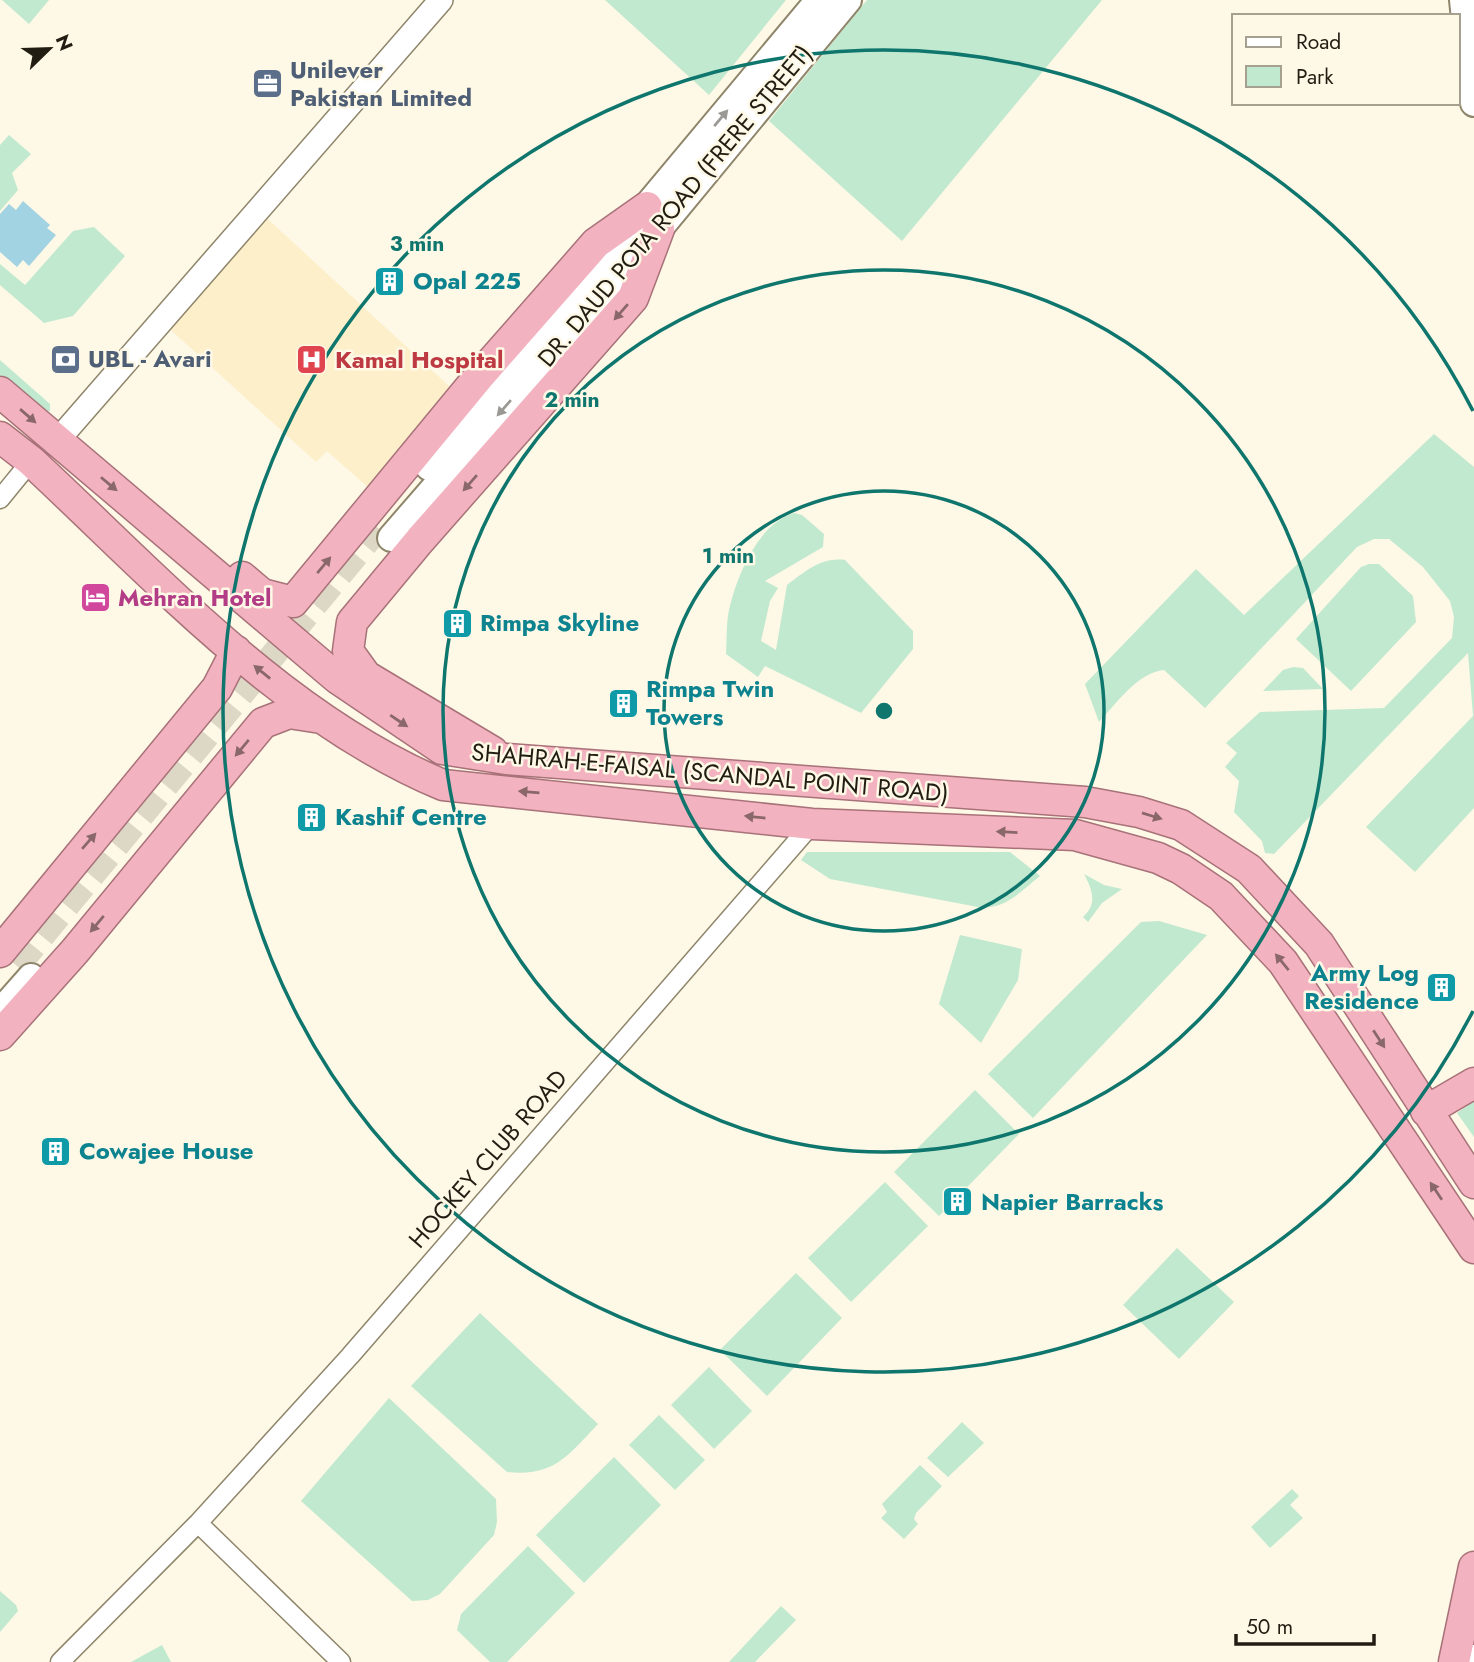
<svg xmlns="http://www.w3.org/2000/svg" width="1474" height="1662" viewBox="0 0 1474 1662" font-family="Jost,sans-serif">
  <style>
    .built { fill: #fcefca }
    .green { fill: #c1e9cf }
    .water { fill: #a2d3e3 }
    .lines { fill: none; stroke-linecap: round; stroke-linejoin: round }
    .secondary-tunnel { stroke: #ddd7c6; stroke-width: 26; stroke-dasharray: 26 13; stroke-linecap: butt }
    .minor-casing { stroke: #8e856a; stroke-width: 21 }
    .tertiary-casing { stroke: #8e856a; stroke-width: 26 }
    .secondary-casing { stroke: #8e856a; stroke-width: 30 }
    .trunk-casing { stroke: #a87279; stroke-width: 33 }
    .minor { stroke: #fff; stroke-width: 18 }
    .tertiary { stroke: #fff; stroke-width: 23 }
    .secondary { stroke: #fff; stroke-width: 26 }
    .trunk { stroke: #f3b2c0; stroke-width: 30 }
    .oneway { fill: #9b9994 }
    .oneway2 { fill: #8a6869 }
    .ring { fill: none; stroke: #0f766e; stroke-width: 3.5 }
    .labels { text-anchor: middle; stroke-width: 5; stroke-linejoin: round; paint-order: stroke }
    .service-label { font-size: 24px; font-weight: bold; fill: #4e5e75; stroke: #fef8e6; text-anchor: start }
    .street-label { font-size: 24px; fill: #211d12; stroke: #fef8e6 }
    .culture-label { font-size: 24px; font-weight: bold; fill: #0d838f; stroke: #fef8e6; text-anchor: start }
    .health-label { font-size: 24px; font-weight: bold; fill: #be3a42; stroke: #fef8e6; text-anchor: start }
    .hotel-label { font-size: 24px; font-weight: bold; fill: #b23c85; stroke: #fef8e6; text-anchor: start }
    .centre { fill: #0f766e; stroke: #fef8e6; stroke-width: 3.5 }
    .ring-label { font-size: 21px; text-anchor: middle; font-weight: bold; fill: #0f766e; stroke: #fef8e6; stroke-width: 5; stroke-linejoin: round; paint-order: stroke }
  </style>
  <rect width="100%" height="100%" fill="#fef8e6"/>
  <!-- built -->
  <path class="built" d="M258,210L462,398L379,497L327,451L316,462L161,321Z"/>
  <!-- green -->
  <path class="green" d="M2,0H49L29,24Z
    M605,0H786L709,95Z
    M867,0H1102L902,241L769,121Z
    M9,135L31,154L12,173L18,190L0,211V145Z
    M94,227L125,256L73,316L44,323L0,285V264L25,285L73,231Z
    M0,360L50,404V411L44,413L0,375Z
    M1434,434L1474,467V808L1415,872L1366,827L1473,716L1468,653L1274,854L1265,853L1262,841L1234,812L1239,781L1225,767L1237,753L1226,743L1260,712L1384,708L1452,638L1454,617L1450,601L1423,567L1389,539H1374L1357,547L1205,708L1164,670C1137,673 1117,703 1099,722L1085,684L1196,569L1244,615Z
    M794,513L802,515L824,534L823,547L765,581L778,588L770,601L761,641L776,650L787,585C806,571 821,557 845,560L913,631V649L861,713L765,666L758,677L726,654C727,640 726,624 729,610C737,575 758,524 794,513Z
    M1369,564H1379L1413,596L1416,622L1351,691L1296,639L1361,567Z
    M1293,667L1303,668L1323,689L1263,691L1283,670Z
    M807,852H1010L1040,876C1020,892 1005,910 978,907L830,879L801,860Z
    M1084,874L1104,885L1122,889L1102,903L1088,922L1083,917C1098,904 1092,889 1084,874Z
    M1159,921L1207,935L1033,1118L988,1074L1141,922Z
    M960,935L1022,949L1018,980L981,1043L939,1004Z
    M975,1090L1019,1134L939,1216L894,1172Z
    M1474,1101V1137L1457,1113Z
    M885,1182L928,1226L851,1302L808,1258Z
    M1177,1248L1234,1302L1179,1359L1123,1305Z
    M796,1273L842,1318L767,1396L720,1350Z
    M480,1313L598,1424C568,1455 555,1477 507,1472L411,1386Z
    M709,1367L752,1411L714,1449L671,1405Z
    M389,1398L496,1499L497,1522L494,1535L440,1594L428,1600L412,1601L301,1501Z
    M659,1415L705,1460L675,1490L629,1445Z
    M962,1422L984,1443L948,1477L927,1458Z
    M614,1457L661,1505L584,1583L536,1535Z
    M920,1465L942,1486L916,1513L914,1519L918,1524L904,1539L881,1518L887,1512L882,1504Z
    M1292,1489L1299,1496L1290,1505L1303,1518L1270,1548L1251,1527Z
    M528,1546L575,1593L507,1662H490L457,1630L461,1614Z
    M0,1591L16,1605L18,1611L0,1632Z
    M781,1606L796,1620L755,1662H729Z
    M162,1645L171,1662H131Z"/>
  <!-- water -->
  <path class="water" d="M23,201L50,225L47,228L56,235L29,266L23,260L17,267L0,252V214L9,204L16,210Z"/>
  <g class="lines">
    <!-- secondary-tunnel -->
    <path class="secondary-tunnel" d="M17,966L378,528"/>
    <defs>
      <path id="minor" d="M0,499L31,461
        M198,1523L341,1662
        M60,1662L198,1523L350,1356L812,824"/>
      <path id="tertiary" d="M57,441L441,0"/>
      <path id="secondary" d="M1463,0L1474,103
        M429,467L819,0
        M391,538L659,229L848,0
        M0,1012L31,977
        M1473,1662L1474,1658"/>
      <path id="trunk" d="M0,392L337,678L442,749L506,759L1085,802L1139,812L1181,825L1249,869L1319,944L1474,1183
        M0,437L31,461C156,577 284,719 443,785L812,824L1075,835L1158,858L1181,869L1221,896L1283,962L1474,1248
        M242,577L262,594L293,602L481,374L596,243L647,207
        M493,752L366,676L348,651L352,622L420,540L633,298L659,229
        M0,952L217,688L236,651
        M0,1035L75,951L263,723L289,713L321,718
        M1426,1111L1474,1083
        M1454,1662L1474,1567"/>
    </defs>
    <!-- minor casing -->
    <use href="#minor" class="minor-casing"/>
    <!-- tertiary casing -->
    <use href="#tertiary" class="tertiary-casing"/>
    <!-- secondary casing -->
    <use href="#secondary" class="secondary-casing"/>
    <!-- trunk casing -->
    <use href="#trunk" class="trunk-casing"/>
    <!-- minor -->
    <use href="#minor" class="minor"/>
    <!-- tertiary -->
    <use href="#tertiary" class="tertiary"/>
    <!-- secondary -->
    <use href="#secondary" class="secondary"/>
    <!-- trunk -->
    <use href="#trunk" class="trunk"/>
  </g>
  <!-- one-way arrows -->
  <defs><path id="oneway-solid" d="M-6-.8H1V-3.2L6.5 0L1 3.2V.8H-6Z" transform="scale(1.75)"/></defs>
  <g class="oneway">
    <use href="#oneway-solid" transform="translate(721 118) rotate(-50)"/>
    <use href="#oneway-solid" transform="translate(504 408) rotate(131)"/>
  </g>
  <g class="oneway2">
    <use href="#oneway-solid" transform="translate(621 312) rotate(131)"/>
    <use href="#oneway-solid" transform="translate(28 416) rotate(41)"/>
    <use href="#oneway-solid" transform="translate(470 483) rotate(131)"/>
    <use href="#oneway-solid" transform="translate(109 484) rotate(40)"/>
    <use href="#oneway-solid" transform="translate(324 565) rotate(-50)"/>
    <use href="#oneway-solid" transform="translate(262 672) rotate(-141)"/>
    <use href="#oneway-solid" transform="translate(399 721) rotate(34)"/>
    <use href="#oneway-solid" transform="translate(242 748) rotate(130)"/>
    <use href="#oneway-solid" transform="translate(529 792) rotate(-175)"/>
    <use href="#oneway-solid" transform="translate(1152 816) rotate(17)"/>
    <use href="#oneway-solid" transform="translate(755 817) rotate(-174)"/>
    <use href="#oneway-solid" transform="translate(1007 832) rotate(-177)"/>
    <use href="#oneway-solid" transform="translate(89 841) rotate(-49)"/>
    <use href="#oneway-solid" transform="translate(97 924) rotate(130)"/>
    <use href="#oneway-solid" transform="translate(1282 962) rotate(-129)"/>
    <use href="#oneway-solid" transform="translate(1379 1039) rotate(57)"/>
    <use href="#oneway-solid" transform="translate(1436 1191) rotate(-124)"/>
  </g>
  <!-- distance rings -->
  <g class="ring">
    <circle cx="884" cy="711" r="220"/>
    <circle cx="884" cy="711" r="441"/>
    <path d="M1473 1011A661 661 0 1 1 1473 411"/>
  </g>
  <!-- icons -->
  <defs>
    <symbol id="office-square" viewBox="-11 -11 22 22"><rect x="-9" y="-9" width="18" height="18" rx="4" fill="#5c6f8a" stroke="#fef8e6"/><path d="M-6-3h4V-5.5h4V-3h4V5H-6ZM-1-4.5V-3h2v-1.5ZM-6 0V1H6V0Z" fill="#fff"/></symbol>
    <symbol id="building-square" viewBox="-11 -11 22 22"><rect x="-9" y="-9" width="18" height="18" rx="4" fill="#0f9aa8" stroke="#fef8e6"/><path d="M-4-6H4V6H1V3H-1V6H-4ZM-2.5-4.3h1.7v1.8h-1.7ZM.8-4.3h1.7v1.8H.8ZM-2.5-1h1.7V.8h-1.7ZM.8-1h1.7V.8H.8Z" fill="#fff"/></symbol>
    <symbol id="bank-square" viewBox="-11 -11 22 22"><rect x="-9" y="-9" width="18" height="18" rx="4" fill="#5c6f8a" stroke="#fef8e6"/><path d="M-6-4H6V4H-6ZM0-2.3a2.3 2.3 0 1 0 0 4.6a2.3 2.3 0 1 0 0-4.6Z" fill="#fff"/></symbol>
    <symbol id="hospital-square" viewBox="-11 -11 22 22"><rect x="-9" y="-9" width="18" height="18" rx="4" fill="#e0444e" stroke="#fef8e6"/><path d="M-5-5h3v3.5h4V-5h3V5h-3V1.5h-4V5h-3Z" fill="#fff"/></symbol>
    <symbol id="hotel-square" viewBox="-11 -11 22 22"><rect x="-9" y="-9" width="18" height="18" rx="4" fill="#d1479c" stroke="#fef8e6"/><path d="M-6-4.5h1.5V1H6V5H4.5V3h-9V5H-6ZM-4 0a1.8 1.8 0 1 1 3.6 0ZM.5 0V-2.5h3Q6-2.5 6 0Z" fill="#fff"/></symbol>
  </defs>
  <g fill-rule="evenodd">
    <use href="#office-square" x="250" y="66" width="35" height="35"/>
    <use href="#building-square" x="372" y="264" width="35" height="35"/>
    <use href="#bank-square" x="48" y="342" width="35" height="35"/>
    <use href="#hospital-square" x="294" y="342" width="35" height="35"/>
    <use href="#hotel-square" x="78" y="580" width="35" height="35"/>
    <use href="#building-square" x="440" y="606" width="35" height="35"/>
    <use href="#building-square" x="606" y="686" width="35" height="35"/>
    <use href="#building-square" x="294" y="800" width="35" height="35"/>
    <use href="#building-square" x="1424" y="970" width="35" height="35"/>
    <use href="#building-square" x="38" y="1134" width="35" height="35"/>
    <use href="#building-square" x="940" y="1184" width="35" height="35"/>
  </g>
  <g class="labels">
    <!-- service labels -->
    <g class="service-label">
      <text x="290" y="78">Unilever<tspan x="290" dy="28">Pakistan Limited</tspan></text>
      <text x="88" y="367">UBL - Avari</text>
    </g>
    <!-- street labels -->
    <g class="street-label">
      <text transform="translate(675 206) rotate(-50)" y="8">DR. DAUD POTA ROAD (FRERE STREET)</text>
      <text transform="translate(710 773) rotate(5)" y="8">SHAHRAH-E-FAISAL (SCANDAL POINT ROAD)</text>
      <text transform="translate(488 1159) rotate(-49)" y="8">HOCKEY CLUB ROAD</text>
    </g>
    <!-- culture labels -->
    <g class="culture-label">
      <text x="413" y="289">Opal 225</text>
      <text x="480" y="631">Rimpa Skyline</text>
      <text x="646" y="697">Rimpa Twin<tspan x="646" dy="28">Towers</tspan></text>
      <text x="335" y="825">Kashif Centre</text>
      <text x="1419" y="981" text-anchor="end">Army Log<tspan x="1419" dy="28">Residence</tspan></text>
      <text x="79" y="1159">Cowajee House</text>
      <text x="981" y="1210">Napier Barracks</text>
    </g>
    <!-- health labels -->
    <g class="health-label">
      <text x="335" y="368">Kamal Hospital</text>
    </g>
    <!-- hotel labels -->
    <g class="hotel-label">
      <text x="118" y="606">Mehran Hotel</text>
    </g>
  </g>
  <circle cx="884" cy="711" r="10" class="centre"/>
  <g class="ring-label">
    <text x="417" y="251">3 min</text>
    <text x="572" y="407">2 min</text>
    <text x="728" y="563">1 min</text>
  </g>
  <!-- legend -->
  <rect x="1232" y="14" width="228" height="91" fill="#fef8e6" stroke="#a6a091" stroke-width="2"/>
  <rect x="1246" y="37" width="35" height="10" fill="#ffffff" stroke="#a6a091" stroke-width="2"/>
  <text x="1296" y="49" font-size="21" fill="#211d12">Road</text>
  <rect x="1246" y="66" width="35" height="21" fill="#c1e9cf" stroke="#a6a091" stroke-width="2"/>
  <text x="1296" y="84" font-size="21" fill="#211d12">Park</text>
  <!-- north arrow -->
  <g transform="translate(49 49) rotate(67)" stroke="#fef8e6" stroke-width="5" paint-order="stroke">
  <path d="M0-5L12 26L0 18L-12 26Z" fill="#211d12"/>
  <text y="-10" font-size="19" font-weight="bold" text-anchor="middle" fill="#211d12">N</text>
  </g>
  <!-- scale -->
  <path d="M1236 1634v10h138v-10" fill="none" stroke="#211d12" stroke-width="3.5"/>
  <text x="1246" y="1634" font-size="21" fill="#211d12" stroke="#fef8e6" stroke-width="5" paint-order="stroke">50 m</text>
</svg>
